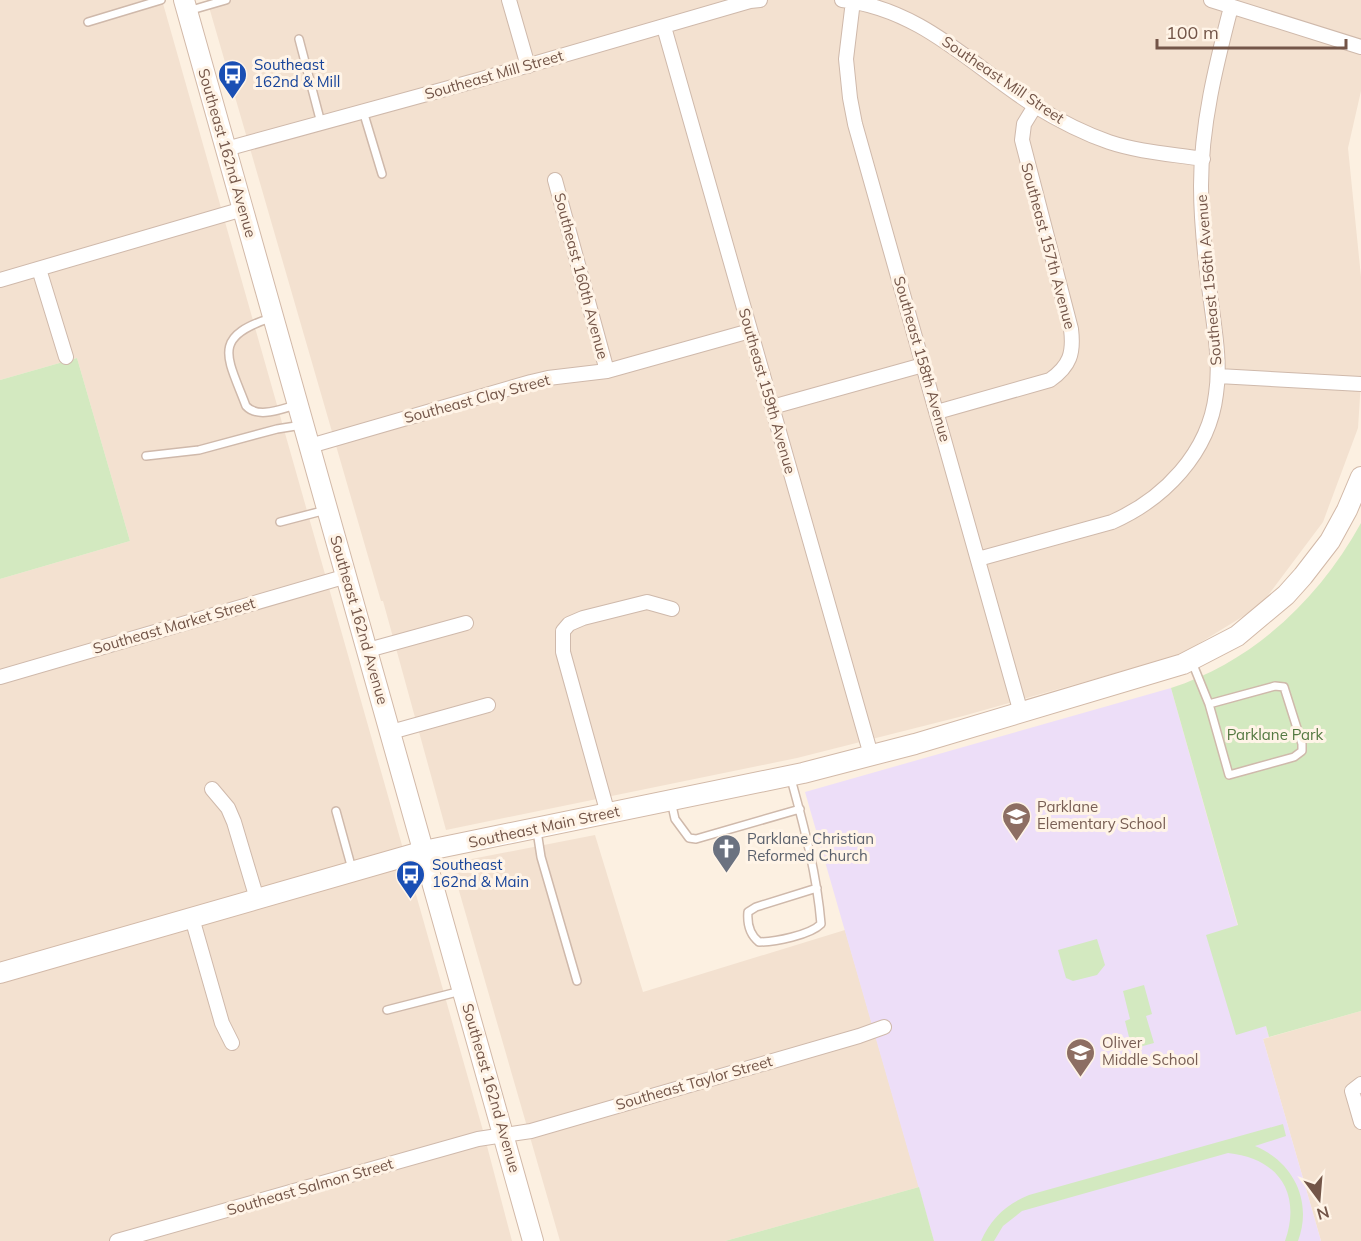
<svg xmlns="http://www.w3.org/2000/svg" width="1361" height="1241" viewBox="0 0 1361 1241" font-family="Mulish,sans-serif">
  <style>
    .residential { fill: #f3e1d0 }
    .education { fill: #eddef8 }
    .green { fill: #d3e9c0 }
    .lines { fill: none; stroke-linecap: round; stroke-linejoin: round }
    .lane-casing { stroke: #cfb9ab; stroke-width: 10 }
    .street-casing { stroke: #cfb9ab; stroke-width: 16 }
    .secondary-casing { stroke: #d2b9a8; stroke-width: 22 }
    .lane { stroke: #fff; stroke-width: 7 }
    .street { stroke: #fff; stroke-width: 14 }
    .secondary { stroke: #fff; stroke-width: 20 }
    .labels { text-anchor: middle; stroke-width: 6; stroke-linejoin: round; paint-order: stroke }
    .transit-label { font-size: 15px; fill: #164399; stroke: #fff4e7; text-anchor: start }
    .street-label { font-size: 15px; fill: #735548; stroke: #fff4e7 }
    .park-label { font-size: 15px; fill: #547841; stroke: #fff4e7 }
    .education-label { font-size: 15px; fill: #785e54; stroke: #fff4e7; text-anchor: start }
    .worship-label { font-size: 15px; fill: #5b616d; stroke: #fff4e7; text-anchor: start }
  </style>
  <rect width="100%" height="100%" fill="#fcf0e1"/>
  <!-- residential -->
  <path class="residential" d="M0,0H162L482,1127L512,1241H0V579L130,541L77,358L0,380Z
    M207,0H1361V91L1348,148L1361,277V381L1358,428L1323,522L1260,606L1180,655L963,716L797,758L446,830L383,601H381Z
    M595,835L643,992L845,930L919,1187L725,1241H560L451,863Z
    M1361,1011V1241H1321L1263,1039Z"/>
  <!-- education -->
  <path class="education" d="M1171,688L1269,1037L1263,1039L1321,1241H934L805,792Z"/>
  <!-- green -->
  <path class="green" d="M77,358L130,541L0,579V380Z
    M1361,523V1011L1269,1037L1266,1026L1236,1035L1206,935L1238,925L1171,688C1254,661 1319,599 1361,523Z
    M1097,939L1105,965L1097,975L1073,981L1066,978L1058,950Z
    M1144,985L1152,1014L1146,1016L1154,1043L1132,1049L1125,1021L1130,1019L1123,991Z
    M1283,1124L1286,1136L1255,1146C1293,1162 1313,1201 1298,1241H1285C1302,1193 1278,1158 1228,1153L1022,1211L1003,1226L994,1241H981C991,1218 1007,1204 1029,1195Z
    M919,1187L934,1241H725Z"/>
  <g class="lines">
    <defs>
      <path id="lane" d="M188,11L226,0
        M88,22L161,0
        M299,39L321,123
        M363,111L382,174
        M271,318C210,337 228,358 246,406C258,419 281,409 296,405
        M146,456L199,450L277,429L302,425
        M280,522L326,510
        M1192,662L1209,704L1229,775L1294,757L1302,751V744L1284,687L1275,686L1209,704
        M791,779C804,826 817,875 821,924C810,935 775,942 759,942C749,934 747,924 748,912L756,907L817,888
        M671,801L675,819L689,838L696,839L800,809
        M336,811L352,869
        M537,831L541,857L577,981
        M387,1010L461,991"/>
      <path id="street" d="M509,0L528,66
        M842,0C921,9 971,65 1035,106C1058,120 1083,133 1109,142C1139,152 1171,154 1203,159
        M1211,0L1361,47
        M853,1L846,59L850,98L855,124L1021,713
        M664,27L871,755
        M226,149L478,80L750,1L760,0
        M555,180L607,371
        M39,269L66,357
        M0,280L243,209
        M1218,376L1361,384
        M772,407L923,365
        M937,412L1050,380C1070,366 1074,353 1071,329L1022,140L1024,124L1035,106
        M310,446L531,382L548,378L607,371L750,331
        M978,559L1112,522C1164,499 1209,453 1216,394C1221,362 1214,327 1210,294C1205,258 1201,222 1201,186C1201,125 1216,65 1231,7
        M368,650L466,623
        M0,677L347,576
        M391,732L488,705
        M212,789L228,808L234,822L257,899
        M608,814L563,652V631L569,624L583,618L647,602L672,609
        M192,918L222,1023L232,1043
        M1361,1084L1352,1091L1361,1122
        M117,1241L478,1139L531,1131L859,1036L884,1027"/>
      <path id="secondary" d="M184,0L533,1241
        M0,973L424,851L803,773L915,744L1183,664L1237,636L1286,595L1303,576L1330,541L1347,510L1361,477"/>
    </defs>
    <!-- lane casing -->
    <use href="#lane" class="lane-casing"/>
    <!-- street casing -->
    <use href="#street" class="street-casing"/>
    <!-- secondary casing -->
    <use href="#secondary" class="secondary-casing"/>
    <!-- lane -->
    <use href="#lane" class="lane"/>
    <!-- street -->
    <use href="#street" class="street"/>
    <!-- secondary -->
    <use href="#secondary" class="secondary"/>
  </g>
  <!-- icons -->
  <defs>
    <symbol id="bus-pin" viewBox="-11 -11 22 30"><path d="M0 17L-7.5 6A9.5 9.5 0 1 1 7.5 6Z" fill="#1a4fb4" stroke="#fff4e7"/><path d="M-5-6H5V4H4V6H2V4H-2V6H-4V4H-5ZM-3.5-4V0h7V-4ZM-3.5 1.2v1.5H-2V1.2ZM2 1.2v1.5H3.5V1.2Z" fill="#fff"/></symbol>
    <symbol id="school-pin" viewBox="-11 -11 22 30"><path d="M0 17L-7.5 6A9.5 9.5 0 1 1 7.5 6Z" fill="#8d6e63" stroke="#fff4e7"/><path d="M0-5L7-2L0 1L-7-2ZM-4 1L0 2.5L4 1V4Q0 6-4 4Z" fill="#fff"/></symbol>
    <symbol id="church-pin" viewBox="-11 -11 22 30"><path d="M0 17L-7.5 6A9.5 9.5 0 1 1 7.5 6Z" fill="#6b7280" stroke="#fff4e7"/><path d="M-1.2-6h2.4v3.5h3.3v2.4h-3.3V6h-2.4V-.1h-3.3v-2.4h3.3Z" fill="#fff"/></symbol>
  </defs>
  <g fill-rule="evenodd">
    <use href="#bus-pin" x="216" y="58" width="33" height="45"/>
    <use href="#school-pin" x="1000" y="800" width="33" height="45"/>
    <use href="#church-pin" x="710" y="832" width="33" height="45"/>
    <use href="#bus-pin" x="394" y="858" width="33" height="45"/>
    <use href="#school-pin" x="1064" y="1036" width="33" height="45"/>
  </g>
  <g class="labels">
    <!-- transit labels -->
    <g class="transit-label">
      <text x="254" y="70">Southeast<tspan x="254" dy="17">162nd &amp; Mill</tspan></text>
      <text x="432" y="870">Southeast<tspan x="432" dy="17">162nd &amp; Main</tspan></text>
    </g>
    <!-- street labels -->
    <g class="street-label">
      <text transform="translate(494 75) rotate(-16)" y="5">Southeast Mill Street</text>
      <text transform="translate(1003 80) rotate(34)" y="5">Southeast Mill Street</text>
      <text transform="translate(227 153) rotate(74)" y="5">Southeast 162nd Avenue</text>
      <text transform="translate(1048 246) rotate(75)" y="5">Southeast 157th Avenue</text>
      <text transform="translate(581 276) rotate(75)" y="5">Southeast 160th Avenue</text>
      <text transform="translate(1209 280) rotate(-95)" y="5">Southeast 156th Avenue</text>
      <text transform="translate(922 359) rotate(74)" y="5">Southeast 158th Avenue</text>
      <text transform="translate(767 391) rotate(74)" y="5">Southeast 159th Avenue</text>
      <text transform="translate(477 399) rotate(-15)" y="5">Southeast Clay Street</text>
      <text transform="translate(359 620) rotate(74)" y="5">Southeast 162nd Avenue</text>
      <text transform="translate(174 626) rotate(-16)" y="5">Southeast Market Street</text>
      <text transform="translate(544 827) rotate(-12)" y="5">Southeast Main Street</text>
      <text transform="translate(694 1083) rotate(-16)" y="5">Southeast Taylor Street</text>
      <text transform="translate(491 1088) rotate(74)" y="5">Southeast 162nd Avenue</text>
      <text transform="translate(310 1187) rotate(-16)" y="5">Southeast Salmon Street</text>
    </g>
    <!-- park labels -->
    <g class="park-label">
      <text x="1275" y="740">Parklane Park</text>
    </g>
    <!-- education labels -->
    <g class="education-label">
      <text x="1037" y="812">Parklane<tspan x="1037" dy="17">Elementary School</tspan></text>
      <text x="1102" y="1048">Oliver<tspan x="1102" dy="17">Middle School</tspan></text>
    </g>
    <!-- worship labels -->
    <g class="worship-label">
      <text x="747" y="844">Parklane Christian<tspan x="747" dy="17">Reformed Church</tspan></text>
    </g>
  </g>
  <!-- north arrow -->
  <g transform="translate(1319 1199) rotate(164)" stroke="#fff4e7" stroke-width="4.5" paint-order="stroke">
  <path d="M0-4.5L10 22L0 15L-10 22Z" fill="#735548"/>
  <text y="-9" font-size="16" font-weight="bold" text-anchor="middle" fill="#735548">N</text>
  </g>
  <!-- scale -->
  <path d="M1157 39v9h189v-9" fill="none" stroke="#735548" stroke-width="3"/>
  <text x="1166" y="39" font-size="18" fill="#735548" stroke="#fff4e7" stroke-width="4.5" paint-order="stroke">100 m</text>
</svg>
